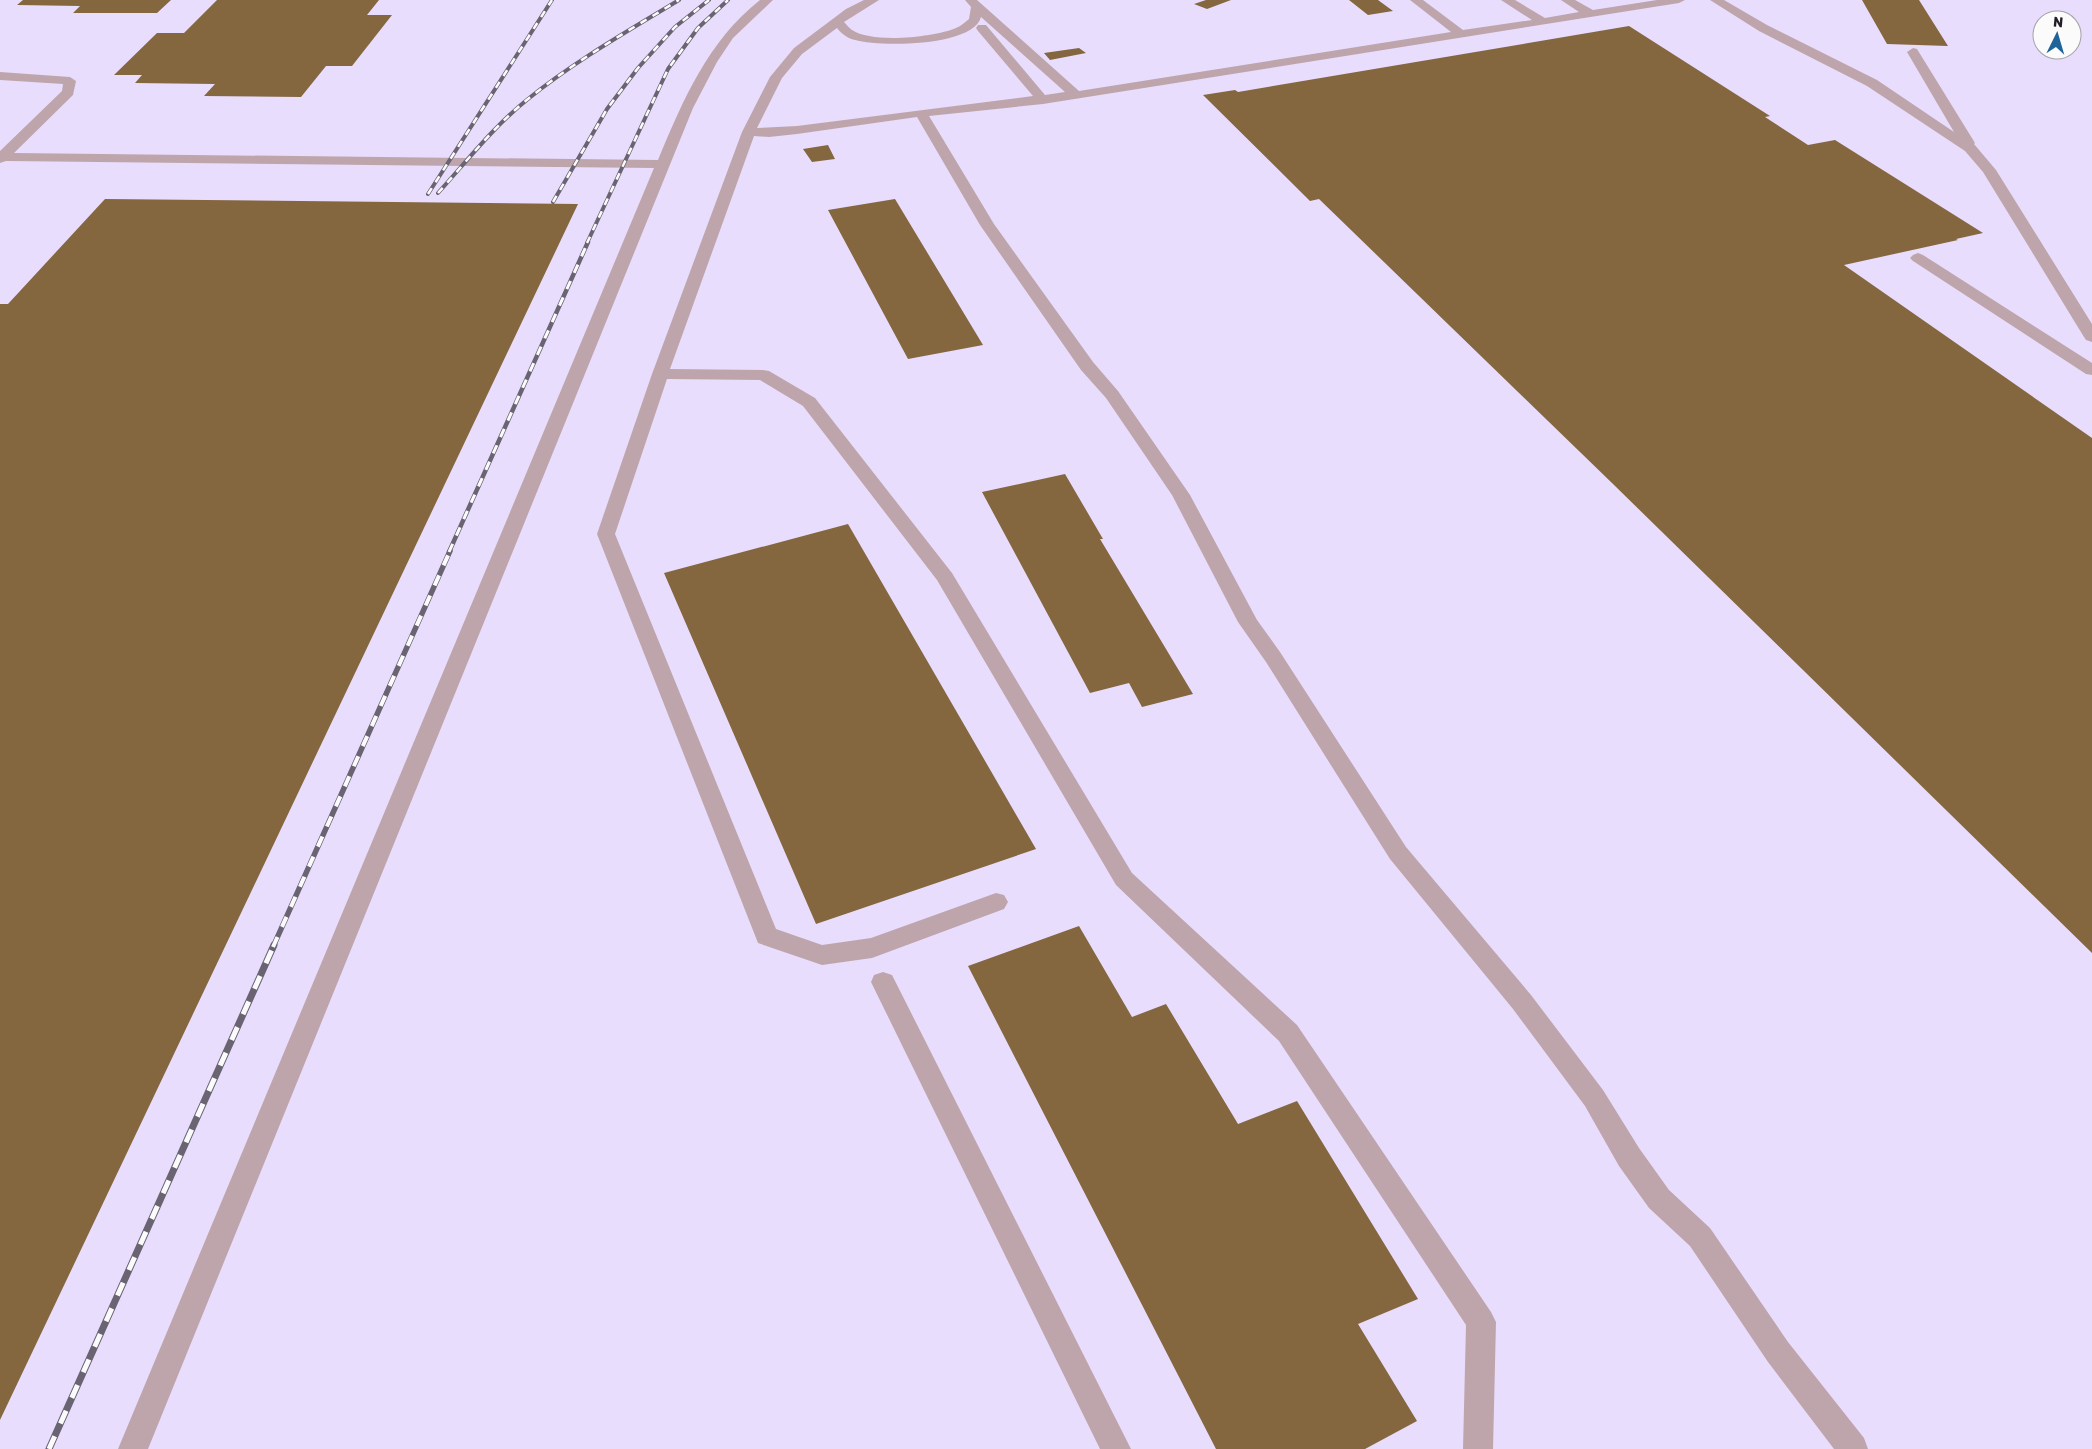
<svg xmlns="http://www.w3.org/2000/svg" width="2092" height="1449" viewBox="0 0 2092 1449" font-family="Rubik,sans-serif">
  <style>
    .built { fill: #e9ddfd; fill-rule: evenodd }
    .building { fill: #84663f }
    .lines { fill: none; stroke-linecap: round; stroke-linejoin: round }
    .lane { fill: #bea5ac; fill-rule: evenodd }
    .rail-far3-casing { stroke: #696372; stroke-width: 4 }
    .rail-far2-casing { stroke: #696372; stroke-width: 4.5 }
    .rail-far1-casing { stroke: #696372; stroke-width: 5.5 }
    .rail-casing { stroke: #696372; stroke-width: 7 }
    .rail-far3 { stroke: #fbfbfb; stroke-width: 2.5; stroke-dasharray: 7; stroke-linecap: butt }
    .rail-far2 { stroke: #fbfbfb; stroke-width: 3; stroke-dasharray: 9; stroke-linecap: butt }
    .rail-far1 { stroke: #fbfbfb; stroke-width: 4; stroke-dasharray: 11; stroke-linecap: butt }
    .rail { stroke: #fbfbfb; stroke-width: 5; stroke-dasharray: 14; stroke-linecap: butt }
  </style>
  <rect width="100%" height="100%" fill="#f1e9fd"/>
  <!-- built -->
  <path class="built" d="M0,0H2092V1449H0ZM2042,20H2072V50H2042Z"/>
  <!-- building -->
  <path class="building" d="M23,0H171L157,13H73L80,6L17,5Z
    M217,0H379L367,15H392L352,66H326L301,97L204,96L215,84L135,83L142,75H114L157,33H184Z
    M1206,0H1231L1207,9L1194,4Z
    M1349,0H1378L1393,11L1368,15Z
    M1862,0H1919L1948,46L1887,44Z
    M1629,26L1770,116L1765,117L1808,145L1835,140L1983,233L1956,239L1958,240L1844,265L2092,438V953L1612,483L1319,199L1310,201L1203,95L1235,90L1238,92Z
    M1079,48L1086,53L1050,60L1044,53Z
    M828,145L835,159L812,162L803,149Z
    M105,199L578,204L0,1420V304H8Z
    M895,199L983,345L908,359L828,210Z
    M1065,474L1103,539H1100L1193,694L1142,707L1129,683L1090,693L982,492Z
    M848,524L1036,849L816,924L664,573Z
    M1079,926L1132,1017L1166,1004L1238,1124L1297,1101L1418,1299L1358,1324L1417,1421L1365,1449H1216L968,966Z"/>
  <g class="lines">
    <!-- lane -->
    <path class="lane" d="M760,0H773L733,38L717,62L693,108L148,1449H118L654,168L6,161L0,163V151L62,91L63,84L0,80V72L70,77L76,81L73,95L14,153L658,160C683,100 708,41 760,0Z
      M864,0H879L844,22C847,25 849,28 852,30C873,44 935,37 956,28C961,26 965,22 969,19L971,7L965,0H977L1079,91L1451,32L1410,0H1423L1463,30L1532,20L1501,0H1515L1545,18L1579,12L1561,0H1575L1593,10L1657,0H1685L1679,3L1043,104L929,116L994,224L1093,362L1118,391L1190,495L1257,620L1280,652L1406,847L1531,995L1603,1090L1639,1148L1669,1190L1710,1228L1788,1342L1864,1438L1868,1449H1834L1768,1362L1690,1246L1649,1208L1619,1166L1585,1106L1513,1009L1390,859L1266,662L1238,622L1172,495L1106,398L1081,370L980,225L917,117L797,134L769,137L754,136L670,369L763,370L769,371L815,398L952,573L1132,873L1297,1025L1491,1312L1496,1322L1493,1449H1463L1466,1325L1279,1041L1116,885L937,580L803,406L760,380L667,379L615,534L776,929L822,945L871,938L996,893L1004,895L1008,902L1004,909L872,958L822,965L758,943L597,534L652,374L742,132L770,77L794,48L846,9ZM981,17L1065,92L1045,95L986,25H978L976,28L978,31L1033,96L797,126L757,128L782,78L802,54L837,28C842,34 847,38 855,40C879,47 973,47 981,17Z
      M1710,0H1724L1767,25L1877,80L1954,132L1907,52L1913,48L1917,49L1975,143L1974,144L1996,170L2092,324V342L2086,340L2084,337L1983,172L1965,151L1867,86L1759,31Z
      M1918,253L1923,255L2092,363V375L2086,374L1913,261L1910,258L1913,255Z
      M883,972L892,975L1131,1449H1100L871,982L874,975Z"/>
    <defs>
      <path id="rail-far3" d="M438,193C467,161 494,126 528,99C575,61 628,31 679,0
        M428,194L552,0
        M553,202L607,109L638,68L675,27L709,0
        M587,243L668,69L698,28L728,0"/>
      <path id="rail-far2" d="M449,552L588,242"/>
      <path id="rail-far1" d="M273,947L450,551"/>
      <path id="rail" d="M49,1449L274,945"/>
    </defs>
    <!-- rail-far3 casing -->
    <use href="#rail-far3" class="rail-far3-casing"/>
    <!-- rail-far2 casing -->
    <use href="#rail-far2" class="rail-far2-casing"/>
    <!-- rail-far1 casing -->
    <use href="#rail-far1" class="rail-far1-casing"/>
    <!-- rail casing -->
    <use href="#rail" class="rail-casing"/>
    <!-- rail-far3 -->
    <use href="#rail-far3" class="rail-far3"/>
    <!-- rail-far2 -->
    <use href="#rail-far2" class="rail-far2"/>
    <!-- rail-far1 -->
    <use href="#rail-far1" class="rail-far1"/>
    <!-- rail -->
    <use href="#rail" class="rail"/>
  </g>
  <!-- north arrow -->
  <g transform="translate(2057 35) rotate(5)"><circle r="24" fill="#fbfbfb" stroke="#a4a2a7"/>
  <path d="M0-4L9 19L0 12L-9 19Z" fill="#1e6498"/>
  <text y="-8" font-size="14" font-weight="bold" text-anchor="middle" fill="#221d29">N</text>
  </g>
</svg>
